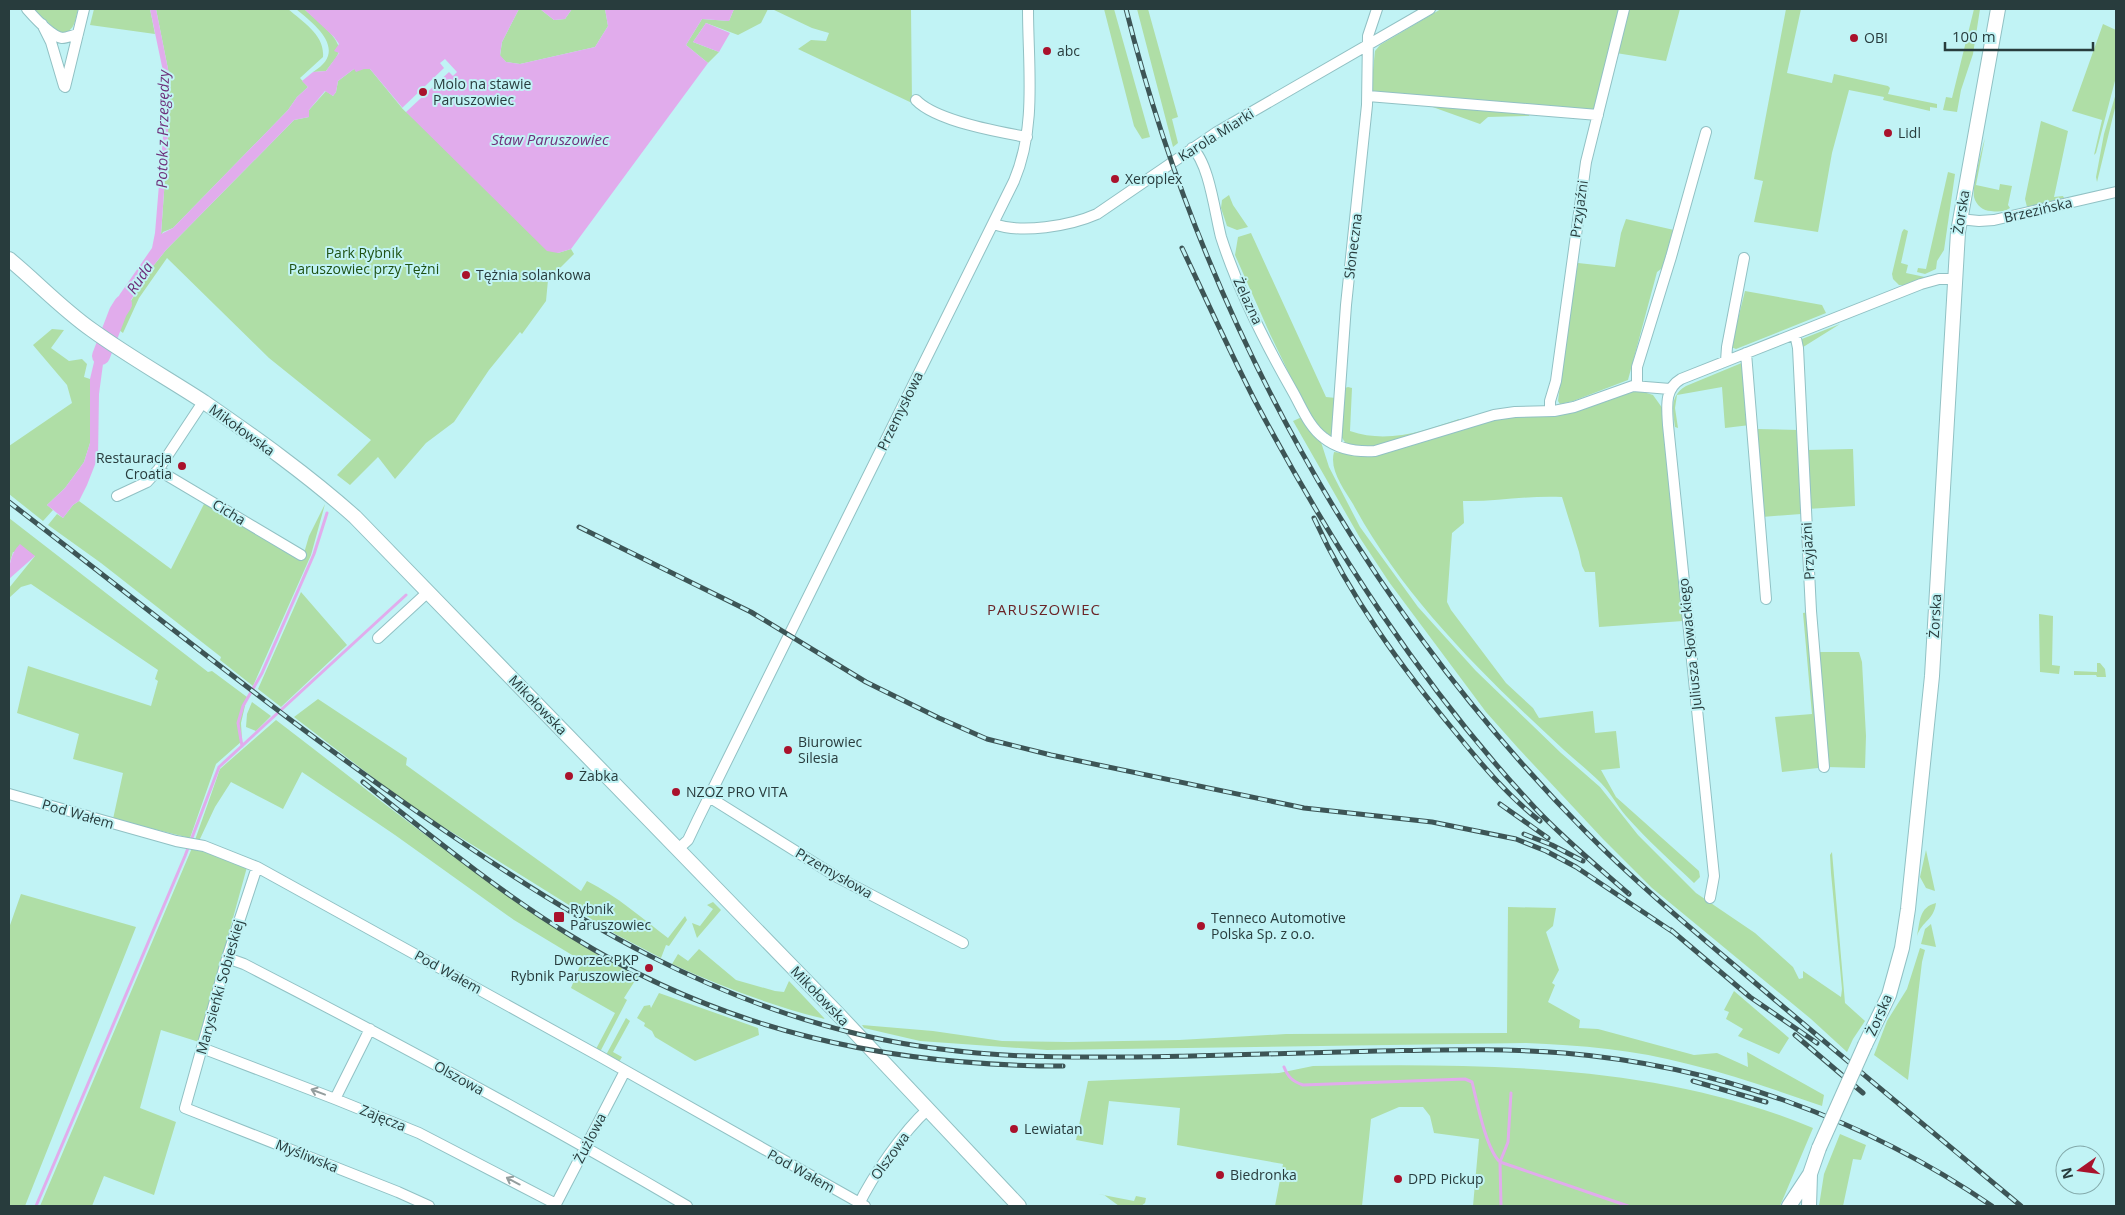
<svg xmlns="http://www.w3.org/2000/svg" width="2125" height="1215" viewBox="0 0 2125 1215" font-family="'Open Sans',sans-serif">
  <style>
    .green { fill: #afdea6 }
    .water { fill: #e1acec }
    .pier { fill: #c1f3f5 }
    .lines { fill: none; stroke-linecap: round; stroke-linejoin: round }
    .stream { stroke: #e1acec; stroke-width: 3 }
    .river { stroke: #e1acec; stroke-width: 18 }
    .street-casing { stroke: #91c1c4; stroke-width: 12 }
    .secondary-casing { stroke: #91c1c4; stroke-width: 16 }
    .street { stroke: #fff; stroke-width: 10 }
    .secondary { stroke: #fff; stroke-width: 14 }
    .rail-casing { stroke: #3d5556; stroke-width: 5 }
    .rail { stroke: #c1f3f5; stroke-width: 3; stroke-dasharray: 9; stroke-linecap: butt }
    .secondary-bridge-casing { stroke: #91c1c4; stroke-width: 16; stroke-linecap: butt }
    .secondary-bridge { stroke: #fff; stroke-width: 14 }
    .oneway { stroke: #949e9e }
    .poi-dot { fill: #a9122c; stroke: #c1f3f5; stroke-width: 2 }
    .labels { text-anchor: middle; stroke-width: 4; stroke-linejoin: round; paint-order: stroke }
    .poi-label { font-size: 14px; fill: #283c3d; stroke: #c1f3f5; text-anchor: start }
    .street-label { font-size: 14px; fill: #283c3d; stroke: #c1f3f5 }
    .park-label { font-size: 14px; fill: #1e5113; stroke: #c1f3f5 }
    .water-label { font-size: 15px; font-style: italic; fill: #6e317b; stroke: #c1f3f5 }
    .neighbourhood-label { font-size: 15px; letter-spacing: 1px; fill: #6a2427; stroke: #c1f3f5 }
  </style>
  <rect width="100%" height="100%" fill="#c1f3f5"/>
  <!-- green -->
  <path class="green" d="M34,9H78C75,22 74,35 58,32Z
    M94,9H150L155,34L90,25Z
    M156,9H288C303,22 325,35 323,57L300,78L308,87L297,97L288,110L173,228L163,232L161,235L168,136L169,74Z
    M296,9H304C313,17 341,38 339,51C338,57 330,65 326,71L313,72C348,51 317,26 296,9Z
    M519,9H540L554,20L565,19L572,9H605L608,26L595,47L520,64L506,62L500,56L502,42Z
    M734,9H768L761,23L738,35L706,23L693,42L719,52L708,63L686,45L702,19L729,21Z
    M772,9H911L912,103L798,49L811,40L826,41L829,33L812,28Z
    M1104,9H1114L1150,137L1142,139L1134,126Z
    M1137,9H1148L1178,117L1172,119L1178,143L1173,147Z
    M1441,9H1621L1598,102L1594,109L1588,112L1531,107L1529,116L1488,117L1480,124L1427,105L1370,100L1375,51L1380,45Z
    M1626,9H1680L1666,61L1616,53Z
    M1786,9H1801L1787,73L1832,83L1834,74L1888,86L1890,88L1888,94L1937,104V108L1930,107V111L1883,100L1884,97L1849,90L1832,153L1818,232L1754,222L1763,181L1754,179Z
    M1974,9H1980L1973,54L1961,90L1957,112L1943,110L1946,97L1952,98Z
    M2103,24L2116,30V77L2096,153L2094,155L2102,120L2072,111Z
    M354,69H370L402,108L558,253L571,249L574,254L548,280L546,301L522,334L520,332L489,370L454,422L426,443L395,479L378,457L350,485L337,475L371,440L269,358L167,258L139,298L123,333L115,327L150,270L166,250L294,120L309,117V110L326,91L333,96L336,92L338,81Z
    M2116,93V104L2097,182L2096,177L2104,134Z
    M2041,121L2068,131L2054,197L2063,196L2064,198L2027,207L2025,199Z
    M1985,138L1976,185L1999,190L2000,184L2012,186L2008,205L2010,208C2004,212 1998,212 1991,211C1983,211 1976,205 1974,197C1972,187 1982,148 1985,138Z
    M1948,172L1955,174L1944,250L1937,261L1936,269L1925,274L1917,272L1918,268L1926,269Z
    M1229,195L1233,205L1248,227L1237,230L1227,226L1221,208L1222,200Z
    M1626,219L1674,230L1665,266L1657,272L1628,380L1573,401L1560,404L1558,401L1575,269H1577L1578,263L1615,267L1621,233Z
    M1904,229L1908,231L1901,263L1908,265L1906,273L1925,277L1906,285H1899L1893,279L1892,274L1902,232Z
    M1251,233L1326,397L1336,398L1334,434L1329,437L1316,423L1299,394L1270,334L1235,255L1238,237Z
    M1745,291L1822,305L1826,313L1736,349L1731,347Z
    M1840,324L1800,349L1806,450L1853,449L1855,506L1807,509L1800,344L1802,339Z
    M52,329L64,330L51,348L69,361L82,359L87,364L84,377L90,379V443L84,462L65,488L47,505L53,510L43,521L9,494V446L72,403L67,385L33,345Z
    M1744,362L1750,425L1725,428L1722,387L1677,395L1675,408L1678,428L1675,427C1673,411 1669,396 1686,386Z
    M1348,387L1352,388L1350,431C1388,444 1423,431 1459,419L1460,421L1367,448L1346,444L1341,436L1345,388Z
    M1637,390L1653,395L1663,409L1683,621L1599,627L1595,572H1585L1582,566L1579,552L1562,497C1529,495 1496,502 1463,501L1464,523L1452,533L1447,602L1451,610L1506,683L1533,708L1539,718L1593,711L1595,733L1616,731L1620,768L1601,770L1616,797L1699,871L1700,877L1694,883C1671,861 1647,840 1626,816C1617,806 1611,793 1601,783C1589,771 1576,761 1564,750C1485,677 1405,600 1353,504C1344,489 1329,470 1334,452L1363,456L1389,452L1472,425L1505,417L1573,412L1627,392Z
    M1302,417L1321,442L1329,467L1360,527L1418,607L1476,671L1561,753L1600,787L1638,835L1696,893L1755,933L1793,967L1799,979L1803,978V971L1841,997L1842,989L1831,873L1830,855L1832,852L1845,1003L1865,1021L1853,1039L1847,1052L1811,1019L1652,888L1603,839L1518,748L1486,712L1389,582L1360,538L1293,421Z
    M1756,429L1799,430L1804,567L1801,514L1762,517Z
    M79,501L171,569L205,502L241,525L302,560L309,536L325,504L311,555L253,686L220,660L221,657L101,563L48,525L57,514L63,518L73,505Z
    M9,518L208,672L212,671L247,697L241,723L242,741L216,764L190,838L113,819L123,773L73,759L79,734L17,713L28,666L151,706L158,681L155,679L158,670L31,584L21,587L9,598V588L35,556L13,552L9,565Z
    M301,592L347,645L281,707L258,689Z
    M1809,612L1821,763L1818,765V768L1782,772L1775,717L1812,714L1803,613Z
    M2039,614L2053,616L2052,665L2060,666L2059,674L2040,672Z
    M1817,652H1859L1862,662L1866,736L1865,768L1827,767Z
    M2097,663H2100L2105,669L2106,677H2097L2096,675H2074V671L2097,672Z
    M318,699L407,758L406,765L581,891L587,881C617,896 642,918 668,938L685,916L687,920L669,946L666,945L661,958L617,935L442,826L396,795L294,717Z
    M252,702L271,716L256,731L246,727L247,714Z
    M276,720C360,784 441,850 528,909C564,933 599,958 638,976L624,998L627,1000L600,1052L596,1049L615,1013L571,988L582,961L514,920L395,835L302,772L283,809L231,782L215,807L199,841L195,840L220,769Z
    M192,848L209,851L247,867L199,1042L161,1030L140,1108L176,1122L154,1195L104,1176L92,1206H40Z
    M1926,850L1935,891L1926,888L1920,877Z
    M21,894L136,927L25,1206H9V928Z
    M713,902L721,910L697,938L692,923L700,926L713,909L707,905Z
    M1936,903C1934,920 1922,921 1917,936C1920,922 1919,907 1936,903Z
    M1508,907L1556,908L1553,926L1546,932L1559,970L1552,983L1555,985L1548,1002L1580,1020L1579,1028L1598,1029L1694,1055L1717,1053L1748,1067L1747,1052L1824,1095L1822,1106C1778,1091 1734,1075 1688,1064C1636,1050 1580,1045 1526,1043L1047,1050L920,1041L864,1028L862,1025L933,1031L1002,1041L1069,1042L1179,1040L1286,1034L1507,1033Z
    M1931,924L1936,947L1921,944L1925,929Z
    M1920,948L1925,950L1922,962L1908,1080L1874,1055L1887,1021L1907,989Z
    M699,949L736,980L775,991L784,992L789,981L825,1019C772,1006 722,987 672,964L678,954L688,961Z
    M1734,991L1789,1038L1779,1054L1738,1036L1743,1029L1726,1019L1729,1012L1724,1010Z
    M659,993L758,1028L759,1035L695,1061L655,1037L652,1031L644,1026L645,1023L637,1018L644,1006L650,1005L651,1008Z
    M626,1018L630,1021L613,1052L622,1057L619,1062L606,1055Z
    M1313,1066C1481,1064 1655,1062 1813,1128L1780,1206H1473L1479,1139L1434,1133L1430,1116L1423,1107H1399L1371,1119L1362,1206H1275L1283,1164L1177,1145L1180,1108L1109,1101L1103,1145L1076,1140L1088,1081L1279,1073Z
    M1840,1134L1866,1145L1861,1160L1853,1159L1843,1206H1819L1824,1174Z
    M1098,1194L1134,1201L1136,1196L1146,1198L1145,1203L1141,1206H1119L1104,1195Z"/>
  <!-- water -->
  <path class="water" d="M150,9H156L169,74L168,136L161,234L173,228L288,110L297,97L308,87L302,81L313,72L326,71L339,53L334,51L339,44L334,37L304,9H519L502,42L500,55L506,62L520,64L595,47L608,26L605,9H734L729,21L702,19L686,45L708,63L571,249L558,253L547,251L406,112L370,69H364L356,72L354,69L338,81L336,92L333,96L325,91L309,110V117L294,120L166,250L150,270L114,327L106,320L120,294L152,248L155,233L164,124V76Z
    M540,9H572L565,19L554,20Z
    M706,23L730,33L719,52L693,42Z
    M99,341L108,348L103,364L99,394L98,457L87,485L79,501L73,505L63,518L47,505L65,488L84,462L90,443V379Z
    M20,544L35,556L9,579C9,565 10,554 20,544Z"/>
  <!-- pier -->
  <path class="pier" d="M445,59L457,72L453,76L449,72L406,112L402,108L444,68L440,63Z"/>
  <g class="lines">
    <!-- stream -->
    <path class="stream" d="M242,746L238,723L243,706L262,673L314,554L327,513
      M1284,1067C1288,1077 1292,1081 1303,1085L1465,1079L1472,1082C1477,1102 1486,1149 1500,1162L1628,1206
      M36,1206L185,856L219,767L406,595
      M1501,1206L1500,1162L1508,1142L1511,1093"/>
    <!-- river -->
    <path class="river" d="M101,356L118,312L123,304"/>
    <defs>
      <path id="street" d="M27,9C34,17 51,36 62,38C67,38 73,35 78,34
        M42,24L51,42L64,86
        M65,87L84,9
        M1368,96L1598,115
        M916,100C936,121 998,132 1027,137
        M1192,148C1209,162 1215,214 1221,237C1238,290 1265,343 1293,392C1302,408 1309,427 1324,438C1338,449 1358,452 1375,451L1494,415L1515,412L1554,411L1574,407L1633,386L1670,389
        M1959,219L1979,221L1994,220L2116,192
        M994,224C1021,234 1070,226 1097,214L1217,132L1430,9
        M1795,334L1798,348L1811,611L1824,767
        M1746,353L1766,599
        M1726,361L1727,347L1744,258
        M1637,385V367L1671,257L1706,132
        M203,402L158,470L301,555
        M1550,411V401L1556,381L1586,162L1624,9
        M1336,445L1346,305L1367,105L1368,36L1377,9
        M117,496L147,482L158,470
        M378,638L428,592
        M9,794L176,841L204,846L257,867L601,1057L865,1206
        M709,797L837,877L963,943
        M677,850L688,840L698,819L1014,181C1037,127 1028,66 1028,9
        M257,867L227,958L185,1108L398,1192L429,1206
        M1710,898L1714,876L1668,425C1667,407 1664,389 1681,379L1921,284L1939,279H1955
        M227,958L244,964C394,1041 542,1121 687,1206
        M202,1048L335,1099L419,1133L556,1204
        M335,1099L370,1029
        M555,1206L625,1071
        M858,1206C873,1175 903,1132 928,1109"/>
      <path id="secondary" d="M9,259C37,282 62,309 92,330C128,356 167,378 204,402C256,438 308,475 355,517L838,1014L1019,1206
        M1865,1045L1889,995L1902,948L1908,909L1932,676L1958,232L1998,9
        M1789,1206L1810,1174
        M1809,1206L1810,1174L1819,1148"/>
    </defs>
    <!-- street casing -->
    <use href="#street" class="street-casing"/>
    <!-- secondary casing -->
    <use href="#secondary" class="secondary-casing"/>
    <!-- street -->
    <use href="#street" class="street"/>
    <!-- secondary -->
    <use href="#secondary" class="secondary"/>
    <defs>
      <path id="rail" d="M1126,9C1203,316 1362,605 1585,831C1644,891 1710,944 1774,999C1856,1068 1939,1138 2021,1206
        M1182,248C1206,299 1229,350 1254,399C1332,546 1422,687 1535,808C1564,839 1597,866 1629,894
        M9,502C156,615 300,733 454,837C584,925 712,1001 866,1036C975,1061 1081,1058 1192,1056C1254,1054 1316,1053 1378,1051C1440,1050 1502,1048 1564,1053C1718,1066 1865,1119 1992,1206
        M1314,518C1350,597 1401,667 1456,733C1482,765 1508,796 1540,821
        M579,527L751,612L866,682L939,718L987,739L1051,755L1304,808L1432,822L1516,839L1546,851L1576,867L1676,934
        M363,782C431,836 499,892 573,937C724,1031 887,1066 1063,1066
        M1500,804L1548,838
        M1524,834L1552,845L1583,861
        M1671,930L1750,997L1817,1043
        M1795,1035L1863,1093
        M1693,1081L1766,1102"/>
    </defs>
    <!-- rail casing -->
    <use href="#rail" class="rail-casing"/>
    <!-- rail -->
    <use href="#rail" class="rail"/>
    <defs>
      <path id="secondary-bridge" d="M1819,1148L1865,1045"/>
    </defs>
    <!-- secondary-bridge casing -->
    <use href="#secondary-bridge" class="secondary-bridge-casing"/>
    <!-- secondary-bridge -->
    <use href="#secondary-bridge" class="secondary-bridge"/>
  </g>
  <!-- one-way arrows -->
  <defs><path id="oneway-shaft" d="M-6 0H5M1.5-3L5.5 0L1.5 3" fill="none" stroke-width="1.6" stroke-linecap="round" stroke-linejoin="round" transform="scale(1.25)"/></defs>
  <g class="oneway">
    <use href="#oneway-shaft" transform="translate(318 1092) rotate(-159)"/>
    <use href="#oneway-shaft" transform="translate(513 1181) rotate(-152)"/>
  </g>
  <!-- markers -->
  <g class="poi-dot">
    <circle cx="1854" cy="38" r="5"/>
    <circle cx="1047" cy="51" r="5"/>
    <circle cx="423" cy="92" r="5"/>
    <circle cx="1888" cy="133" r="5"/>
    <circle cx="1115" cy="179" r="5"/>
    <circle cx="466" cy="275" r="5"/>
    <circle cx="182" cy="466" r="5"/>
    <circle cx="788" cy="750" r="5"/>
    <circle cx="569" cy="776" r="5"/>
    <circle cx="676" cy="792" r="5"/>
    <rect x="553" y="911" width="12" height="12" rx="2.5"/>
    <circle cx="1201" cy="926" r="5"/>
    <circle cx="649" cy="968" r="5"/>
    <circle cx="1014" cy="1129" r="5"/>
    <circle cx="1220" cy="1175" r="5"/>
    <circle cx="1398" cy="1179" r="5"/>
  </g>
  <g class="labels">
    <!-- poi labels -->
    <g class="poi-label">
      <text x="1864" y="43">OBI</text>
      <text x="1057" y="56">abc</text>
      <text x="433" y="89">Molo na stawie<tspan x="433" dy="16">Paruszowiec</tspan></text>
      <text x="1898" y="138">Lidl</text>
      <text x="1125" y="184">Xeroplex</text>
      <text x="476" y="280">Tężnia solankowa</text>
      <text x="172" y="463" text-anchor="end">Restauracja<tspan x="172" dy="16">Croatia</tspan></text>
      <text x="798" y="747">Biurowiec<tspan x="798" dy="16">Silesia</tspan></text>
      <text x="579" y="781">Żabka</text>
      <text x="686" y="797">NZOZ PRO VITA</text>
      <text x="570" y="914">Rybnik<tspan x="570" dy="16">Paruszowiec</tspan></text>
      <text x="1211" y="923">Tenneco Automotive<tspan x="1211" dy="16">Polska Sp. z o.o.</tspan></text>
      <text x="639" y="965" text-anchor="end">Dworzec PKP<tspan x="639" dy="16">Rybnik Paruszowiec</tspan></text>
      <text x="1024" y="1134">Lewiatan</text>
      <text x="1230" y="1180">Biedronka</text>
      <text x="1408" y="1184">DPD Pickup</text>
    </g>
    <!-- street labels -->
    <g class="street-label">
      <text transform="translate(1216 135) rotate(-32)" y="5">Karola Miarki</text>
      <text transform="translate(1579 209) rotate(-82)" y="5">Przyjaźni</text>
      <text transform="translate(2038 210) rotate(-13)" y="5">Brzezińska</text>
      <text transform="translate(1961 212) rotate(-81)" y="5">Żorska</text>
      <text transform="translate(1353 246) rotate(-83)" y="5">Słoneczna</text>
      <text transform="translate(1248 301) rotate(65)" y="5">Żelazna</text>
      <text transform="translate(900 411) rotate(-64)" y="5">Przemysłowa</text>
      <text transform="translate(242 430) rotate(36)" y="5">Mikołowska</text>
      <text transform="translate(229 512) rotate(31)" y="5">Cicha</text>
      <text transform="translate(1808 551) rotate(-93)" y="5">Przyjaźni</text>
      <text transform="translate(1935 616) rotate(-87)" y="5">Żorska</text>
      <text transform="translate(1690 644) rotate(-96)" y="5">Juliusza Słowackiego</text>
      <text transform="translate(538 705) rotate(46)" y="5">Mikołowska</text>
      <text transform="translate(78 814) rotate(16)" y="5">Pod Wałem</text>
      <text transform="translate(834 873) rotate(30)" y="5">Przemysłowa</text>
      <text transform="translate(448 972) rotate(29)" y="5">Pod Wałem</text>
      <text transform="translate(220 987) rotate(-74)" y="5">Marysieńki Sobieskiej</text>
      <text transform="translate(820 996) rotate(46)" y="5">Mikołowska</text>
      <text transform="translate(1879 1015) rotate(-66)" y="5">Żorska</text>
      <text transform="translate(459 1078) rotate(29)" y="5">Olszowa</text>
      <text transform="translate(383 1118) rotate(22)" y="5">Zajęcza</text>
      <text transform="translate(590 1138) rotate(-63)" y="5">Żużlowa</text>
      <text transform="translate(307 1156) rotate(22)" y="5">Myśliwska</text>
      <text transform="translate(890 1156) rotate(-54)" y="5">Olszowa</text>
      <text transform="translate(801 1171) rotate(29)" y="5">Pod Wałem</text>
    </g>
    <!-- park labels -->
    <g class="park-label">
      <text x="364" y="258">Park Rybnik<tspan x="364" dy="16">Paruszowiec przy Tężni</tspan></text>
    </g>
    <!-- water labels -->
    <g class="water-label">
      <text transform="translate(163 129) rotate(-89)" y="5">Potok z Przegędzy</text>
      <text x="550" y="145">Staw Paruszowiec</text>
      <text transform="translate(140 278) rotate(-57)" y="5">Ruda</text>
    </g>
    <!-- neighbourhood labels -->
    <g class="neighbourhood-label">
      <text x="1044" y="615">PARUSZOWIEC</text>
    </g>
  </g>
  <!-- border -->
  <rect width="2125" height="1215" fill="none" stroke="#283c3d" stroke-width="20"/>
  <!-- north arrow -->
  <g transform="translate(2080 1170) rotate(256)"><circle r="24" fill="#c1f3f5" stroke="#84aaab"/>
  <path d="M0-4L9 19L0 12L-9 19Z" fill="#a9122c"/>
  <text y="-8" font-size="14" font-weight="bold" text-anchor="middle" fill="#283c3d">N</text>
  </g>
  <!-- scale -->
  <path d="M1945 42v8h148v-8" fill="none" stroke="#283c3d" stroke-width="2.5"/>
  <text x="1952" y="42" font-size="15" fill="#283c3d" stroke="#c1f3f5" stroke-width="4" paint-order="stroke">100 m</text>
</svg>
